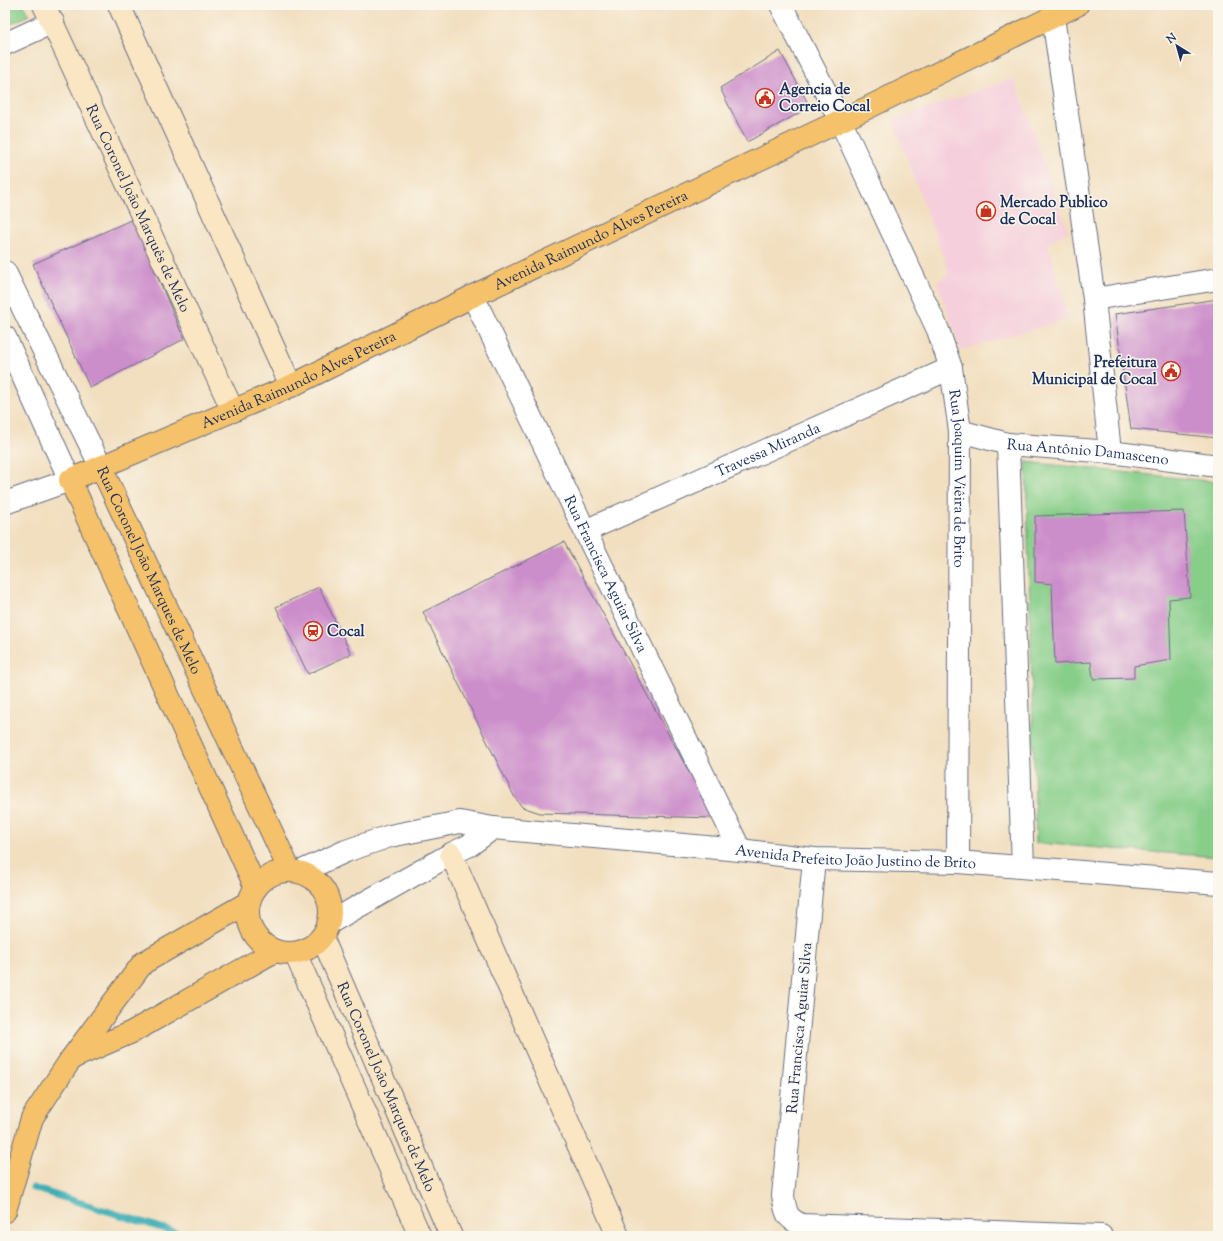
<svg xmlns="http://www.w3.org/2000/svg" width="1223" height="1241" viewBox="0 0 1223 1241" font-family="'Sorts Mill Goudy',serif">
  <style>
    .built { fill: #f5cfdc }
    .green { fill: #87ce89; stroke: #517e74 }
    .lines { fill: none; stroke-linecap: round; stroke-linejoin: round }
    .stream { stroke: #3daeb6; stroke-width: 7 }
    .building { fill: #cc8eca }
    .minor-casing { stroke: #666d80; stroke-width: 24 }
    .tertiary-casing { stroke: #666d80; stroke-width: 24 }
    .secondary-casing { stroke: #666d80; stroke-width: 24 }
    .trunk-casing { stroke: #666d80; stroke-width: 24 }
    .minor { stroke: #fff; stroke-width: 22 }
    .tertiary { stroke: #fff; stroke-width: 22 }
    .secondary { stroke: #fbe6c4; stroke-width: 22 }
    .trunk { stroke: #f5c16b; stroke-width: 22 }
    .labels { text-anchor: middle; stroke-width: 3; stroke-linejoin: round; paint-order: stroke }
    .poi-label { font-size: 15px; font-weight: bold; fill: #1b2f5e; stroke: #fbf7ec; text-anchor: start }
    .street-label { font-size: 15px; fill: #1b2f5e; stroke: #fbf7ec }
  </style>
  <rect width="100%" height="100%" fill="#fbf7ec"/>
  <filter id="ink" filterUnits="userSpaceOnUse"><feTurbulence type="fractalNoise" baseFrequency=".025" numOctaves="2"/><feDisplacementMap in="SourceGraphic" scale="8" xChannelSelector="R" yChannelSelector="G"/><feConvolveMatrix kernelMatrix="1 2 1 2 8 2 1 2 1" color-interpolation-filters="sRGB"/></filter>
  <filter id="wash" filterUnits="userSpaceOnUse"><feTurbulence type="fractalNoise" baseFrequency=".012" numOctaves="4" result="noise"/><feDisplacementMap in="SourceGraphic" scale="16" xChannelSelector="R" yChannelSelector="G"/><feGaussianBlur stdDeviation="0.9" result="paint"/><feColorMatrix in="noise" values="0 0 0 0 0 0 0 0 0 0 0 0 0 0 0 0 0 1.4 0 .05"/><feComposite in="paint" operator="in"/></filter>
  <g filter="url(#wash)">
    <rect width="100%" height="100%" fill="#f2dfc0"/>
    <!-- built -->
    <path class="built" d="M1014,78L1068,231L1048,244L1069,319L961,350L937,282L949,273L893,120Z"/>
    <!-- green -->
    <path class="green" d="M5,5H24L29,15L5,27Z
      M1026,462L1218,482V857L1036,843Z"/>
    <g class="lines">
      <!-- stream -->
      <path class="stream" d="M33,1188L187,1236"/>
    </g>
    <g id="blocks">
      <!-- building -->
      <path class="building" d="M780,51L810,107L747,142L720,88Z
        M133,219L184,339L90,388L33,264Z
        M1218,299V438L1131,429L1115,314Z
        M1184,511L1190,597L1169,599L1171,660L1134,666V678L1093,679L1091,662L1055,664L1052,584L1035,582V516Z
        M564,542L714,818L540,813L522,807L514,796L423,612Z
        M319,587L351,654L308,674L276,607Z"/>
    </g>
  </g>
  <g filter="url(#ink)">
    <use href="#blocks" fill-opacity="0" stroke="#666d80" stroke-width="1"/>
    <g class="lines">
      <defs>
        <g id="minor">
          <path d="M1053,17L1094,299L1110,452"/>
          <path d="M5,44L53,22"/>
          <path id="s1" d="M840,120L938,330L951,368L960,431L958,862"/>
          <path d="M5,272L101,467"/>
          <path id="s2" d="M473,296L585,531L740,850"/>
          <path d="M1094,299L1218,279"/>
          <path d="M5,337L70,480L5,503"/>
          <path id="s3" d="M960,431L1008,444L1110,452L1218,466"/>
          <path d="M1008,444L1023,867"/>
          <path id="s4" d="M585,531L951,368"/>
          <path d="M814,859L783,1196C786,1213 786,1218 802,1225L1101,1236"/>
        </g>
        <g id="tertiary">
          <path d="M781,5L840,120"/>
          <path id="s5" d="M300,872L346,851L390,836L460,822L493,828L740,850L814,859L958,862L1218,883"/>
          <path d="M329,923L451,854L470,845L493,828"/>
        </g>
        <g id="secondary">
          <path id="s6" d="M44,5L233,411"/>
          <path d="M119,5L291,386"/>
          <path d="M451,854L618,1236"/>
          <path id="s7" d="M322,937L451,1236"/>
          <path d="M295,953L420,1236"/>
        </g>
        <g id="trunk">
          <path id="s8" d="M101,467L290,871"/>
          <circle cx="289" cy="912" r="41"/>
          <path id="s9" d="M256,888L70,480L291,386L473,296L867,108L1077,5"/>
          <path d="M72,1058L132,1032L275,951"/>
          <path d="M5,1211L32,1118L71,1059L143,963L249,902"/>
        </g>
      </defs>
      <!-- minor casing -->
      <use href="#minor" class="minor-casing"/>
      <!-- tertiary casing -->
      <use href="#tertiary" class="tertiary-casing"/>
      <!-- secondary casing -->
      <use href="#secondary" class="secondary-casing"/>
      <!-- trunk casing -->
      <use href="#trunk" class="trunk-casing"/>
      <!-- minor -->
      <use href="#minor" class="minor"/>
      <!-- tertiary -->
      <use href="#tertiary" class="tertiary"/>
      <!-- secondary -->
      <use href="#secondary" class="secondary"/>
      <!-- trunk -->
      <use href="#trunk" class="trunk"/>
    </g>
  </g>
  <!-- icons -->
  <defs>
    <symbol id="civic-ring" viewBox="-11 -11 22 22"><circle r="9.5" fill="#fbf7ec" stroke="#c8321e" stroke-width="1.5"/><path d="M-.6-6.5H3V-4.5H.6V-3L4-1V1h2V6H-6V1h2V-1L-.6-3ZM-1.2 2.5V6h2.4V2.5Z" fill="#c8321e"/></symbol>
    <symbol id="shop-ring" viewBox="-11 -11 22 22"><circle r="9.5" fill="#fbf7ec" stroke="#c8321e" stroke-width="1.5"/><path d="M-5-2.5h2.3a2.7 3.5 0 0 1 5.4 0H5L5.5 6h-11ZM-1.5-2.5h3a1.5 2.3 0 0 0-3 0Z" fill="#c8321e"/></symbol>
    <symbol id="station-ring" viewBox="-11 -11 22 22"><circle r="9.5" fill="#fbf7ec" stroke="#c8321e" stroke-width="1.5"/><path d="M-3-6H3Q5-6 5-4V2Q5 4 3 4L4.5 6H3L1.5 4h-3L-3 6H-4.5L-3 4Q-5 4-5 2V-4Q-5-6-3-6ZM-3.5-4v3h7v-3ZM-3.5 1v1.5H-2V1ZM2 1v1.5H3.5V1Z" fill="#c8321e"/></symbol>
  </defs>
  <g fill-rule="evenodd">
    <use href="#civic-ring" x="754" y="87" width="22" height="22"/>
    <use href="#shop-ring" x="975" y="200" width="22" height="22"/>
    <use href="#civic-ring" x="1160" y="360" width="22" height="22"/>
    <use href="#station-ring" x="302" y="620" width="22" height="22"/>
  </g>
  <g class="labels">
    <!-- poi labels -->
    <g class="poi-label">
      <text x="779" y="94">Agencia de<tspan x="779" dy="17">Correio Cocal</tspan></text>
      <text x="1000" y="207">Mercado Publico<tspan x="1000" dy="17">de Cocal</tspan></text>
      <text x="1157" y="367" text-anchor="end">Prefeitura<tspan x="1157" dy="17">Municipal de Cocal</tspan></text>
      <text x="327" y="636">Cocal</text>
    </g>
    <!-- street labels -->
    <g class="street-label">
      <text dy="5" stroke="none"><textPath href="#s6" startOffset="224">Rua Coronel João Marquês de Melo</textPath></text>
      <text dy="5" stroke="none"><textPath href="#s9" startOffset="1022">Avenida Raimundo Alves Pereira</textPath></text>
      <text dy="5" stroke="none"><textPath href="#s9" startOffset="698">Avenida Raimundo Alves Pereira</textPath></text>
      <text dy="5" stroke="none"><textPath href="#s4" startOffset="200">Travessa Miranda</textPath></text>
      <text dy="5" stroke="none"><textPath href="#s3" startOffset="130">Rua Antônio Damasceno</textPath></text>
      <text dy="5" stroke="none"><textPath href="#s1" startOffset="383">Rua Joaquim Viêira de Brito</textPath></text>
      <text dy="5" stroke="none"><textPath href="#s8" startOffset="114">Rua Coronel João Marques de Melo</textPath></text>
      <text dy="5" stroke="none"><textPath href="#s2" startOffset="308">Rua Francisca Aguiar Silva</textPath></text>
      <text dy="5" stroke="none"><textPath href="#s5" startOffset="566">Avenida Prefeito João Justino de Brito</textPath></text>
      <text transform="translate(799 1028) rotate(-85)" y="5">Rua Francisca Aguiar Silva</text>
      <text dy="5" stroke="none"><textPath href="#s7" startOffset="163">Rua Coronel João Marques de Melo</textPath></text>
    </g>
  </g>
  <!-- margin -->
  <rect width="1223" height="1241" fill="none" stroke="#fbf7ec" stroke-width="20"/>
  <!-- north arrow -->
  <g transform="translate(1177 46) rotate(323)" stroke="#fbf7ec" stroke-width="3" paint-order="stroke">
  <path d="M0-3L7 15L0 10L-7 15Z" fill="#1b2f5e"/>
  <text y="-6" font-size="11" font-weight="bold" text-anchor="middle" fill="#1b2f5e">N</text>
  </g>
</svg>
